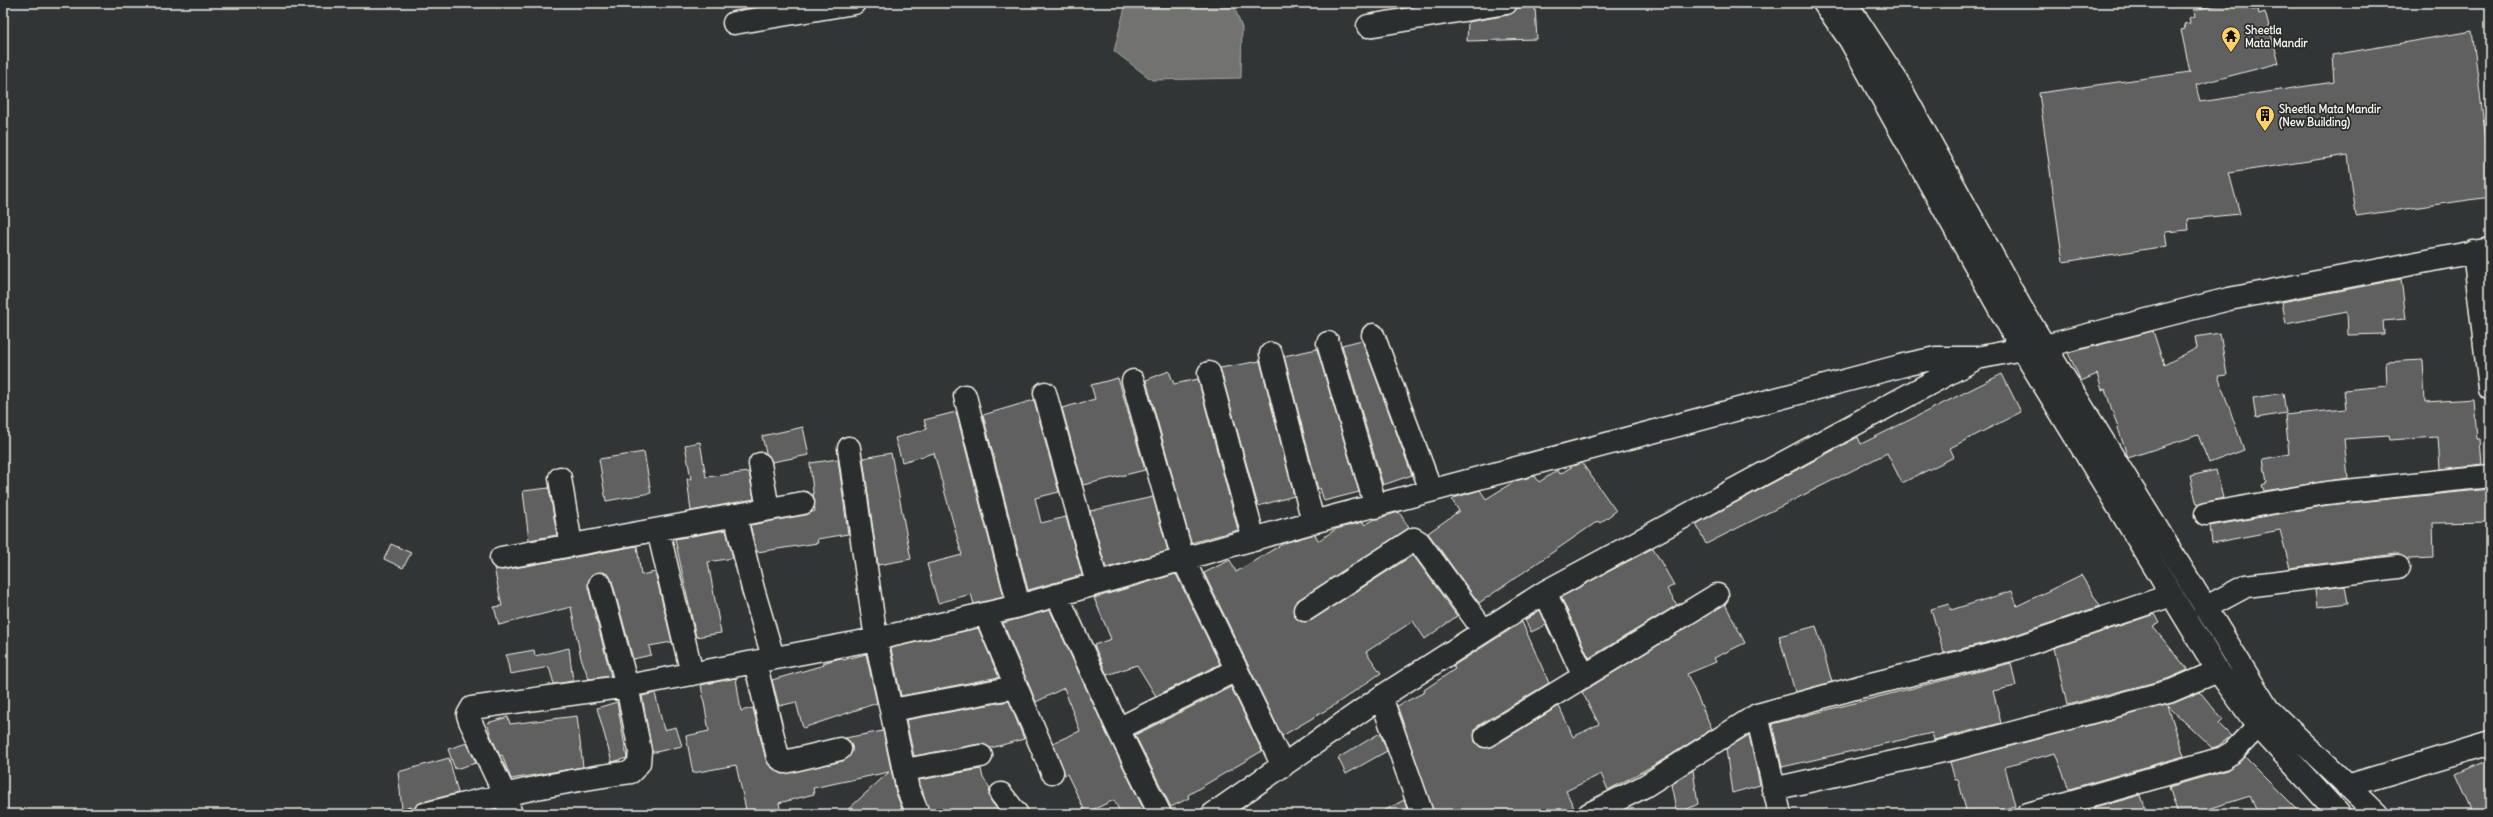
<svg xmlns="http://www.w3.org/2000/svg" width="2493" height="817" viewBox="0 0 2493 817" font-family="Delius,sans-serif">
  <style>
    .water { fill: #727370; stroke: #a6a5a0 }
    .building { fill: #5f605f; stroke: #f4f1e8 }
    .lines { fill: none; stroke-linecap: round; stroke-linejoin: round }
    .minor-casing { stroke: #f4f1e8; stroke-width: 25 }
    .secondary-casing { stroke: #f4f1e8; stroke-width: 25 }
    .minor { stroke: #2a2d2e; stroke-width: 22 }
    .secondary { stroke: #2a2d2e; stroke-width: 22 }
    .labels { text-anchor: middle; stroke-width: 3.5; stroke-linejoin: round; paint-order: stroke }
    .poi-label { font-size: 11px; font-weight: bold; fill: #f4f1e8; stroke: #2a2d2e; text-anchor: start }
  </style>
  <rect width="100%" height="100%" fill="#323535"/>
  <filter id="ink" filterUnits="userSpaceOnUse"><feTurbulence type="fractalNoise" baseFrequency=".025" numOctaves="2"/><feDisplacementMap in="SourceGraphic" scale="8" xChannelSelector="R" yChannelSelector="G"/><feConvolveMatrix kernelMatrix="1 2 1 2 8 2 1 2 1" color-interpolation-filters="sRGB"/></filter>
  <g filter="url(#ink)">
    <!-- water -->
    <path class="water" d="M1126,3H1233L1242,28L1241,78L1152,80L1114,51Z"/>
    <!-- building -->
    <path class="building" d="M2225,3H2251L2252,10L2258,9L2259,14L2265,12L2279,63L2196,85L2200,102L2334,82L2332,55L2472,31L2490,172V197L2356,216L2348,155L2229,173L2240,214L2188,219L2189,230L2165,232L2167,246L2063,262L2039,93L2190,72L2181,30L2185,29L2184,24L2190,23L2189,18L2195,16L2194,10Z
      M1535,7L1537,39L1467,41L1468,22L1508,15L1517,8Z
      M2401,279L2406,319L2383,321L2384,334L2348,335L2347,312L2286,324L2282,302Z
      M2153,331L2164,365L2197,348L2195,337L2220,333L2227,375L2218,376L2244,450L2209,463L2198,435L2128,458L2105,389L2102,390L2097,374L2081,381L2068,353Z
      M1362,340L1412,475L1383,485L1342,345Z
      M1317,349L1359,492L1324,501L1320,488L1318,489L1284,356Z
      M2423,360L2425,402L2474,399L2477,439H2480L2482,464L2440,469L2438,437L2389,440L2388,436L2344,439L2348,478L2264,491L2262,485L2267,483L2263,459L2289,454L2285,415L2346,409L2344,390L2387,386L2386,362Z
      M1260,361L1294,496L1258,506L1220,368Z
      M1169,371L1174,384L1198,379L1238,530L1191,543L1146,380Z
      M2002,374L2021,412L1950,448L1954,457L1902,483L1887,453L1706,544L1696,524L1858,437L1861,444Z
      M1118,378L1145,470L1083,485L1062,408L1095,399L1091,385Z
      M2283,393L2286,413L2256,418L2253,398Z
      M1034,400L1059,492L1035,498L1041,523L1066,517L1082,575L1028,590L983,415Z
      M956,412L1004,597L974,604L971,594L938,603L927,564L962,555L934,453L902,462L895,438L927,429L924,420Z
      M803,427L809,455L772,462L766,453L762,436Z
      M700,442L706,477L749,472L754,499L691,511L687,479H691L685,445Z
      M644,452L651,493L606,501L599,459Z
      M891,453L911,559L878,565L863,458Z
      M838,459L848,534L817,539L818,543L757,552L750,525L805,515L815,511L810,463Z
      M1582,463L1616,511L1600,523L1598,521L1479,603L1428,533L1459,511L1452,500L1457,497L1480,490L1486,499L1515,481L1535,476L1539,482L1558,470L1560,474L1573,466Z
      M2216,470L2223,498L2197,505L2190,476Z
      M549,488L557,535L529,540L523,491Z
      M2490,489V522L2433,523L2434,558L2407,559L2395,554L2290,568L2280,530L2212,543L2210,526L2328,505Z
      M1153,497L1168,551L1106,568L1090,511Z
      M1399,512L1409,528L1298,600L1294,605V616L1300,621L1312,620L1413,555L1457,616L1425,639L1413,621L1366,652L1381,673L1333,706L1282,736L1204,573L1230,560L1236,572L1284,543L1315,534L1318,541L1336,529L1363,522L1365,525L1375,519Z
      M726,530L733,558L708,562L721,633L696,637L675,539Z
      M391,544L411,553L403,568L384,559Z
      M637,546L641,575L655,572L672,642L649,646L651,655L633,659L612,581L609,575L603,572L591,575L588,587L611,676L589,679L581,658L571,607L499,625L494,607L502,606L494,568L503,570Z
      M1653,548L1674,585L1667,589L1677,605L1589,658L1561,597Z
      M1176,574L1220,664L1156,696L1137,665L1107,675L1094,645L1111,639L1094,598Z
      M2081,575L2100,606L2006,638L1944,653L1931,609L1949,604L1951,610L2012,591L2017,606Z
      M2345,586L2348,603L2317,607L2315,590Z
      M1725,604L1745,643L1714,658L1716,662L1687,674L1712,729L1658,763L1608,790L1601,774L1566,791L1577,814H1434L1397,706L1425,692L1424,690L1455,669L1453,666L1522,622L1549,683L1479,725L1475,730V742L1480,747H1492L1559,706L1573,737L1599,724L1582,692Z
      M1050,610L1107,734L1146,814H1121L1114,800L1086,813L1067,774L1065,775L1053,743L1080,731L1064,688L1036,702L1003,623Z
      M1540,610L1551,635L1546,625L1531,632L1525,620Z
      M2155,614L2160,623L2153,627L2188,670L2167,679L2067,705L2054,648Z
      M1816,626L1832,682L1795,692L1779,636Z
      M978,628L999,677L901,696L891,648Z
      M569,648L573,681L554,684L549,667L510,674L506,655L534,650L535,656Z
      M866,654L877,703L803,728L796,702L779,706L772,680L824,665L823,663L837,659L842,658L843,660Z
      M2011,663L2016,686L1993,691L2001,723L1934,740L1932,733L1782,767L1772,724Z
      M736,678L741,711L753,708L766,760L771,767L782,774L843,761L852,752V746L845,738L883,731L896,793L904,814H843L889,772L813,788L814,794L779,803L781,814H747L736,765L693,773L686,736L709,731L701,685Z
      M1231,687L1262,751L1188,795L1189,798L1171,807L1135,735Z
      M2200,692L2223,720L2219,724L2231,736L2218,746L2212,748L2168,706L2184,756L2069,789L2055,753L2005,767L2015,806L1985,814H1967L1958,779L1955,780L1950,762L2174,703Z
      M655,693L664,730L676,727L682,746L656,752H652L642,696Z
      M1009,701L1024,739L991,748L979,744L914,756L906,720Z
      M617,702L627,758L612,762L597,708Z
      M577,716L583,767L511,779L502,755L500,756L491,736L487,723L508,717L510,724Z
      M1380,733L1387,751L1346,774L1338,758Z
      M1749,735L1760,785L1732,793L1726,749Z
      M467,743L476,763L455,769L448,749Z
      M2245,757L2302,814H2258L2250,796L2193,814H2178L2169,787L2227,770Z
      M449,758L458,793L422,802L416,805L413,814L411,807L402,809L398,772Z
      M2490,759V814H2474L2456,774Z
      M981,769L983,778L990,788L989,795L991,801L1001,814H930L919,780Z
      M1693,770L1698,804L1677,814L1671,784Z
      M2141,795L2147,814H2096L2094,808Z
      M1404,800L1409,814H1378Z"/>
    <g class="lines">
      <defs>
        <path id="minor" d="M734,23L854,3
          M1368,26L1506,3
          M2474,251L2490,389
          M1373,335L1431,490
          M1328,343L1376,507
          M2045,346L2229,299L2490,249
          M1271,354L1313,522
          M1209,373L1254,540
          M1133,381L1183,559L1283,766
          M1045,393L1097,583
          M965,396L1019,606
          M849,448L876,639L908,790L918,814
          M760,464L768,509
          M560,478L571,545
          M2206,514L2326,493L2490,476
          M735,515L753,589L773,657
          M658,530L692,674
          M501,558L803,503
          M1545,592L1584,677
          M1057,595L1118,729
          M2205,608L2246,586L2398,567
          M1305,610L1414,539L1419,542L1484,631
          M986,615L1052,772
          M755,662L778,757L785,762L840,749
          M1381,697L1422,814
          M892,710L1016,687
          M1757,715L1780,814
          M1486,736L1717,595
          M905,770L981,756
          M2347,786L2490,743
          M1773,789L1952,749L2171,691L2218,671
          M1001,794L1017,814
          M425,814C494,796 561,781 631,772L639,763L640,751L627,686L600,584
          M511,814L504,793L470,721L468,715L472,708L627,686L876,639L1019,606L1313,522L1908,364L1936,358H1977
          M1160,814L1118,729L1236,670
          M1213,814L1381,697L1545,592L1977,358L2022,349
          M1589,814L1645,786L1757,715L1859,687L2010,650L2172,595
          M2028,814L2049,808
          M2050,814L2049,808L2223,758L2233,752L2258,726"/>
        <path id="secondary" d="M1824,3L1850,40L2022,349L2218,671L2258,726L2339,814
          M1846,3L1895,78L2020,306L2268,709L2377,814"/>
      </defs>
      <!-- minor casing -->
      <use href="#minor" class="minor-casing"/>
      <!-- secondary casing -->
      <use href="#secondary" class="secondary-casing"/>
      <!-- minor -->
      <use href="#minor" class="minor"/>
      <!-- secondary -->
      <use href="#secondary" class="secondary"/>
    </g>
  </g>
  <!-- icons -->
  <defs>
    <symbol id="temple-pin" viewBox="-11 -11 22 30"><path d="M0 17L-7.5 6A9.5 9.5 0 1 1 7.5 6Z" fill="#ffd166" stroke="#2a2d2e"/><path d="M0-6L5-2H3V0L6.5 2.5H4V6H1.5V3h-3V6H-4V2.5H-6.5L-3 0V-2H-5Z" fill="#111"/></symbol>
    <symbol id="building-pin" viewBox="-11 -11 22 30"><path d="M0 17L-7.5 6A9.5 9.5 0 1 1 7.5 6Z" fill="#ffd166" stroke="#2a2d2e"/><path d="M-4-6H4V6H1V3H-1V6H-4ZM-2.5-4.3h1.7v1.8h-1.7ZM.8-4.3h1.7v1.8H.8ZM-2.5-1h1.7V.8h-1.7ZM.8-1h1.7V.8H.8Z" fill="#111"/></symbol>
  </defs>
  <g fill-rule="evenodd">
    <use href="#temple-pin" x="2220" y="25" width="22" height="30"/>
    <use href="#building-pin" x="2254" y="104" width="22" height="30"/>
  </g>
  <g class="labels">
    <!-- poi labels -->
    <g class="poi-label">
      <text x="2245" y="34">Sheetla<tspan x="2245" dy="13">Mata Mandir</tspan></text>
      <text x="2279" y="113">Sheetla Mata Mandir<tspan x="2279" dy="13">(New Building)</tspan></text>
    </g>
  </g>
  <!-- margin -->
  <rect width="2493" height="817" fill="none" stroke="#2a2d2e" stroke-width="16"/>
  <rect x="8" y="8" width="2477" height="801" fill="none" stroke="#f4f1e8" stroke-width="1.5" filter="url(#ink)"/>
</svg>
